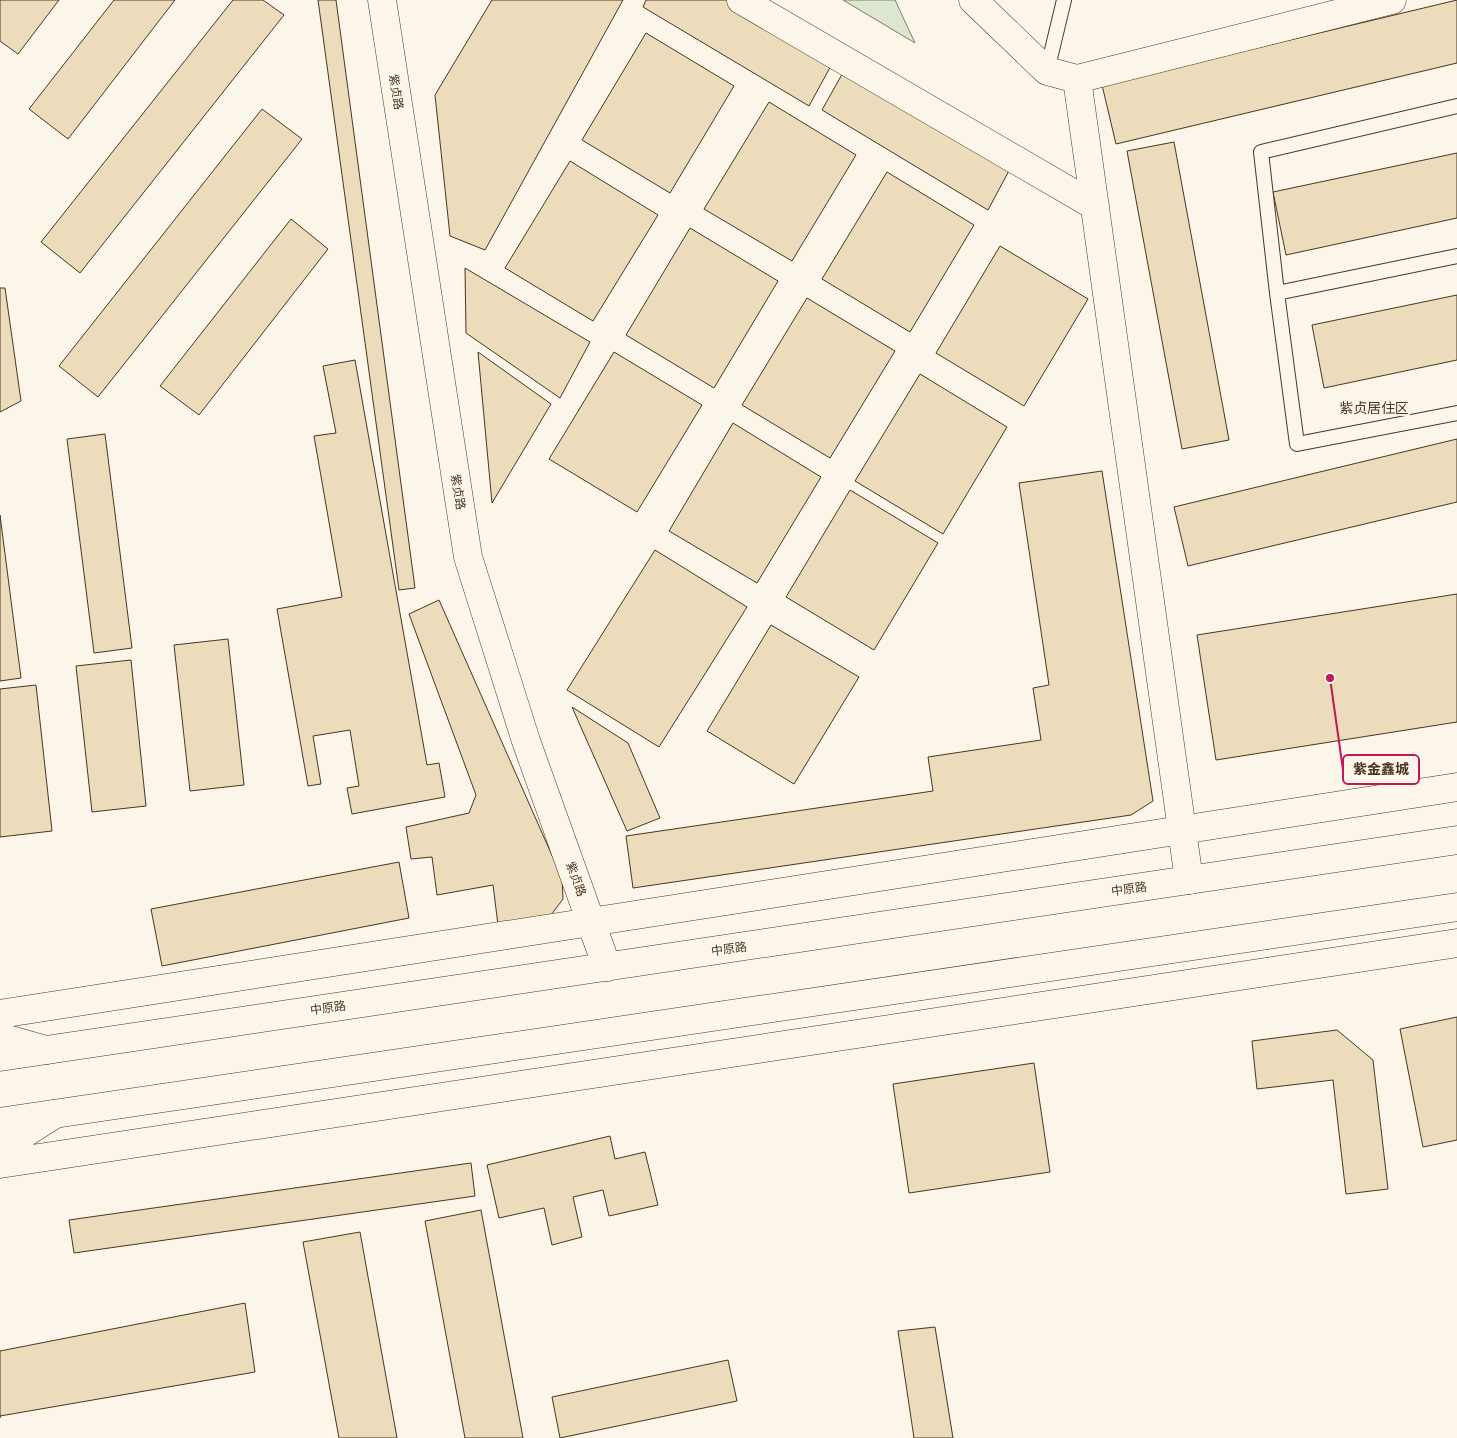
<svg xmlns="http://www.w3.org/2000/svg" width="1457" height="1438" viewBox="0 0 1457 1438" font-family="Poppins,'Noto Sans SC',sans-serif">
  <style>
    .green { fill: #dce7d0; stroke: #887966 }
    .building { fill: #ecdcbc; stroke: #4a3520 }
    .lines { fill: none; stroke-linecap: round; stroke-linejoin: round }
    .service-casing { stroke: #4a3520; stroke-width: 16 }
    .minor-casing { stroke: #4a3520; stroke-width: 29 }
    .tertiary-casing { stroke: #4a3520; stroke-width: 29 }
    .secondary-casing { stroke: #4a3520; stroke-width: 29 }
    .service { stroke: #fbf6e9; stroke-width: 14 }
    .minor { stroke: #fbf6e9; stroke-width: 28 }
    .tertiary { stroke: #fbf6e9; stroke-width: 28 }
    .secondary { stroke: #fbf6e9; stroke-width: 28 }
    .labels { text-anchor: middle; stroke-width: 4; stroke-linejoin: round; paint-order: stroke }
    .street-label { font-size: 12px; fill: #4a3520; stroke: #fbf6e9 }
    .neighbourhood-label { font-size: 14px; fill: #4a3520; stroke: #fbf6e9 }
    .leader { fill: none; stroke: #c2185b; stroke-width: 2 }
    .callout-dot { fill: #c2185b; stroke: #fbf6e9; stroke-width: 2 }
    .callout { fill: #fbf6e9; stroke: #c2185b; stroke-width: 2 }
    .callout-label { font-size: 14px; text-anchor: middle; font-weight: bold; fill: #4a3520 }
  </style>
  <rect width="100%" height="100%" fill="#fbf6e9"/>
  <!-- green -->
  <path class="green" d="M843,0H895L915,43Z"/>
  <!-- building -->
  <path class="building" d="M0,0H59L18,54L0,41Z
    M114,0H175L68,139L29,109Z
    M233,0H263L284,15L80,273L41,242Z
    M318,0H336L415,588L399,590Z
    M492,0H623L485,250L450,236L435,95Z
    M646,0H727L833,62L809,106L643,7Z
    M1457,0V63L1116,144L1102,85Z
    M646,33L734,86L670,193L582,140Z
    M845,69L1012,165L988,210L822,110Z
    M769,102L856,155L792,261L704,209Z
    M262,109L302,139L98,397L59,366Z
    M1174,142L1229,440L1182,449L1127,151Z
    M1457,153V218L1286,255L1273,192Z
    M570,161L658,215L593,321L505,268Z
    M887,172L974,225L910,332L822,279Z
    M291,219L328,249L199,415L160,386Z
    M690,228L778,281L714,388L626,335Z
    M1000,246L1088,299L1024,406L936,353Z
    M465,268L590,342L560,398L466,333Z
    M0,288H5L21,401L0,412Z
    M1457,295V360L1324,388L1312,325Z
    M807,298L895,351L830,458L742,405Z
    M478,352L551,404L492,503Z
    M614,352L702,405L637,512L549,459Z
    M355,360L427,765L439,763L445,797L352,814L347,788L359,786L350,730L313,736L321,784L308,786L277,609L342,597L314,436L336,433L323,366Z
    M920,374L1007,427L943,534L855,481Z
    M733,423L821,477L757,583L669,531Z
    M105,434L132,648L94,653L67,439Z
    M1457,439V502L1188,566L1174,507Z
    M1102,471L1153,801L1131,815L633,888L626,836L933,791L928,757L1041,740L1033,688L1049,685L1019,483Z
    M850,490L938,543L874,650L786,597Z
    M0,515L21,678L0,681Z
    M655,550L747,607L659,747L567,690Z
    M1457,594V722L1216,760L1197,635Z
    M439,600L562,878L563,899L548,919L498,925L493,885L437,895L432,857L411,859L406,827L469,813L476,795L409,614Z
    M771,625L859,677L794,784L707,731Z
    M228,639L244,785L190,791L174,645Z
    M131,660L146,806L92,812L76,666Z
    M36,685L52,831L0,837V689Z
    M572,707L628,743L660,818L627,831Z
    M399,862L409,918L162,966L151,909Z
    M1457,1017V1140L1423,1147L1400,1029Z
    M1337,1030L1373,1060L1388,1189L1346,1194L1333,1080L1257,1089L1252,1041Z
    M1034,1063L1050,1172L909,1193L893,1084Z
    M610,1136L615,1159L645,1152L658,1205L609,1216L603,1190L573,1197L582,1237L552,1245L544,1208L499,1218L487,1165Z
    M471,1163L475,1196L74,1253L69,1220Z
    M481,1210L523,1438H465L425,1221Z
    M360,1232L397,1438H339L303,1242Z
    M245,1303L255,1372L0,1416V1418V1351Z
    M935,1327L953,1438H914L898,1331Z
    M728,1360L737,1401L560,1438L552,1397Z"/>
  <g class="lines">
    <defs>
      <path id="service" d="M1047,71L1064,0
        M1457,256L1277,293L1297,444L1457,413
        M1277,293L1261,152L1457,106"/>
      <path id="minor" d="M741,0L1095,206
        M973,0L1047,71L1077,79L1392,0
        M1077,79L1189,880"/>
      <path id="tertiary" d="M382,0L468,557L526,741L607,967
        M0,1014L1457,787
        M0,1037L46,1050
        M0,1149L55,1114
        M0,1164L1457,943"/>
      <path id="secondary" d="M0,1057L1457,840
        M0,1122L1457,907"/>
    </defs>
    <!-- service casing -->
    <use href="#service" class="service-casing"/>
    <!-- minor casing -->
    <use href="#minor" class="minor-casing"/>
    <!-- tertiary casing -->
    <use href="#tertiary" class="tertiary-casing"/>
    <!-- secondary casing -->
    <use href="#secondary" class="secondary-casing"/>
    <!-- service -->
    <use href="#service" class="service"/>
    <!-- minor -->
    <use href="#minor" class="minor"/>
    <!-- tertiary -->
    <use href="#tertiary" class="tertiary"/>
    <!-- secondary -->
    <use href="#secondary" class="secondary"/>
  </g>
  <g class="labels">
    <!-- street labels -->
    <g class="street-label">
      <text transform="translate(396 92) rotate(81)" y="4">紫贞路</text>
      <text transform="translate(458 492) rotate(81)" y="4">紫贞路</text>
      <text transform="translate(576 879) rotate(70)" y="4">紫贞路</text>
      <text transform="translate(1129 889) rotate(-8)" y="4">中原路</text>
      <text transform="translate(729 949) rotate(-8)" y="4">中原路</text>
      <text transform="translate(328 1008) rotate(-8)" y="4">中原路</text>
    </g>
    <!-- neighbourhood labels -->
    <g class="neighbourhood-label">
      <text x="1374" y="413">紫贞居住区</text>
    </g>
  </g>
  <!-- callouts -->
  <path class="leader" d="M1330 678L1343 770"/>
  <circle class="callout-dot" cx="1330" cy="678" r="5"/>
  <rect class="callout" x="1343" y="755" width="76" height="29" rx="5"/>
  <g class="callout-label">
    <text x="1381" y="774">紫金鑫城</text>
  </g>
</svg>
